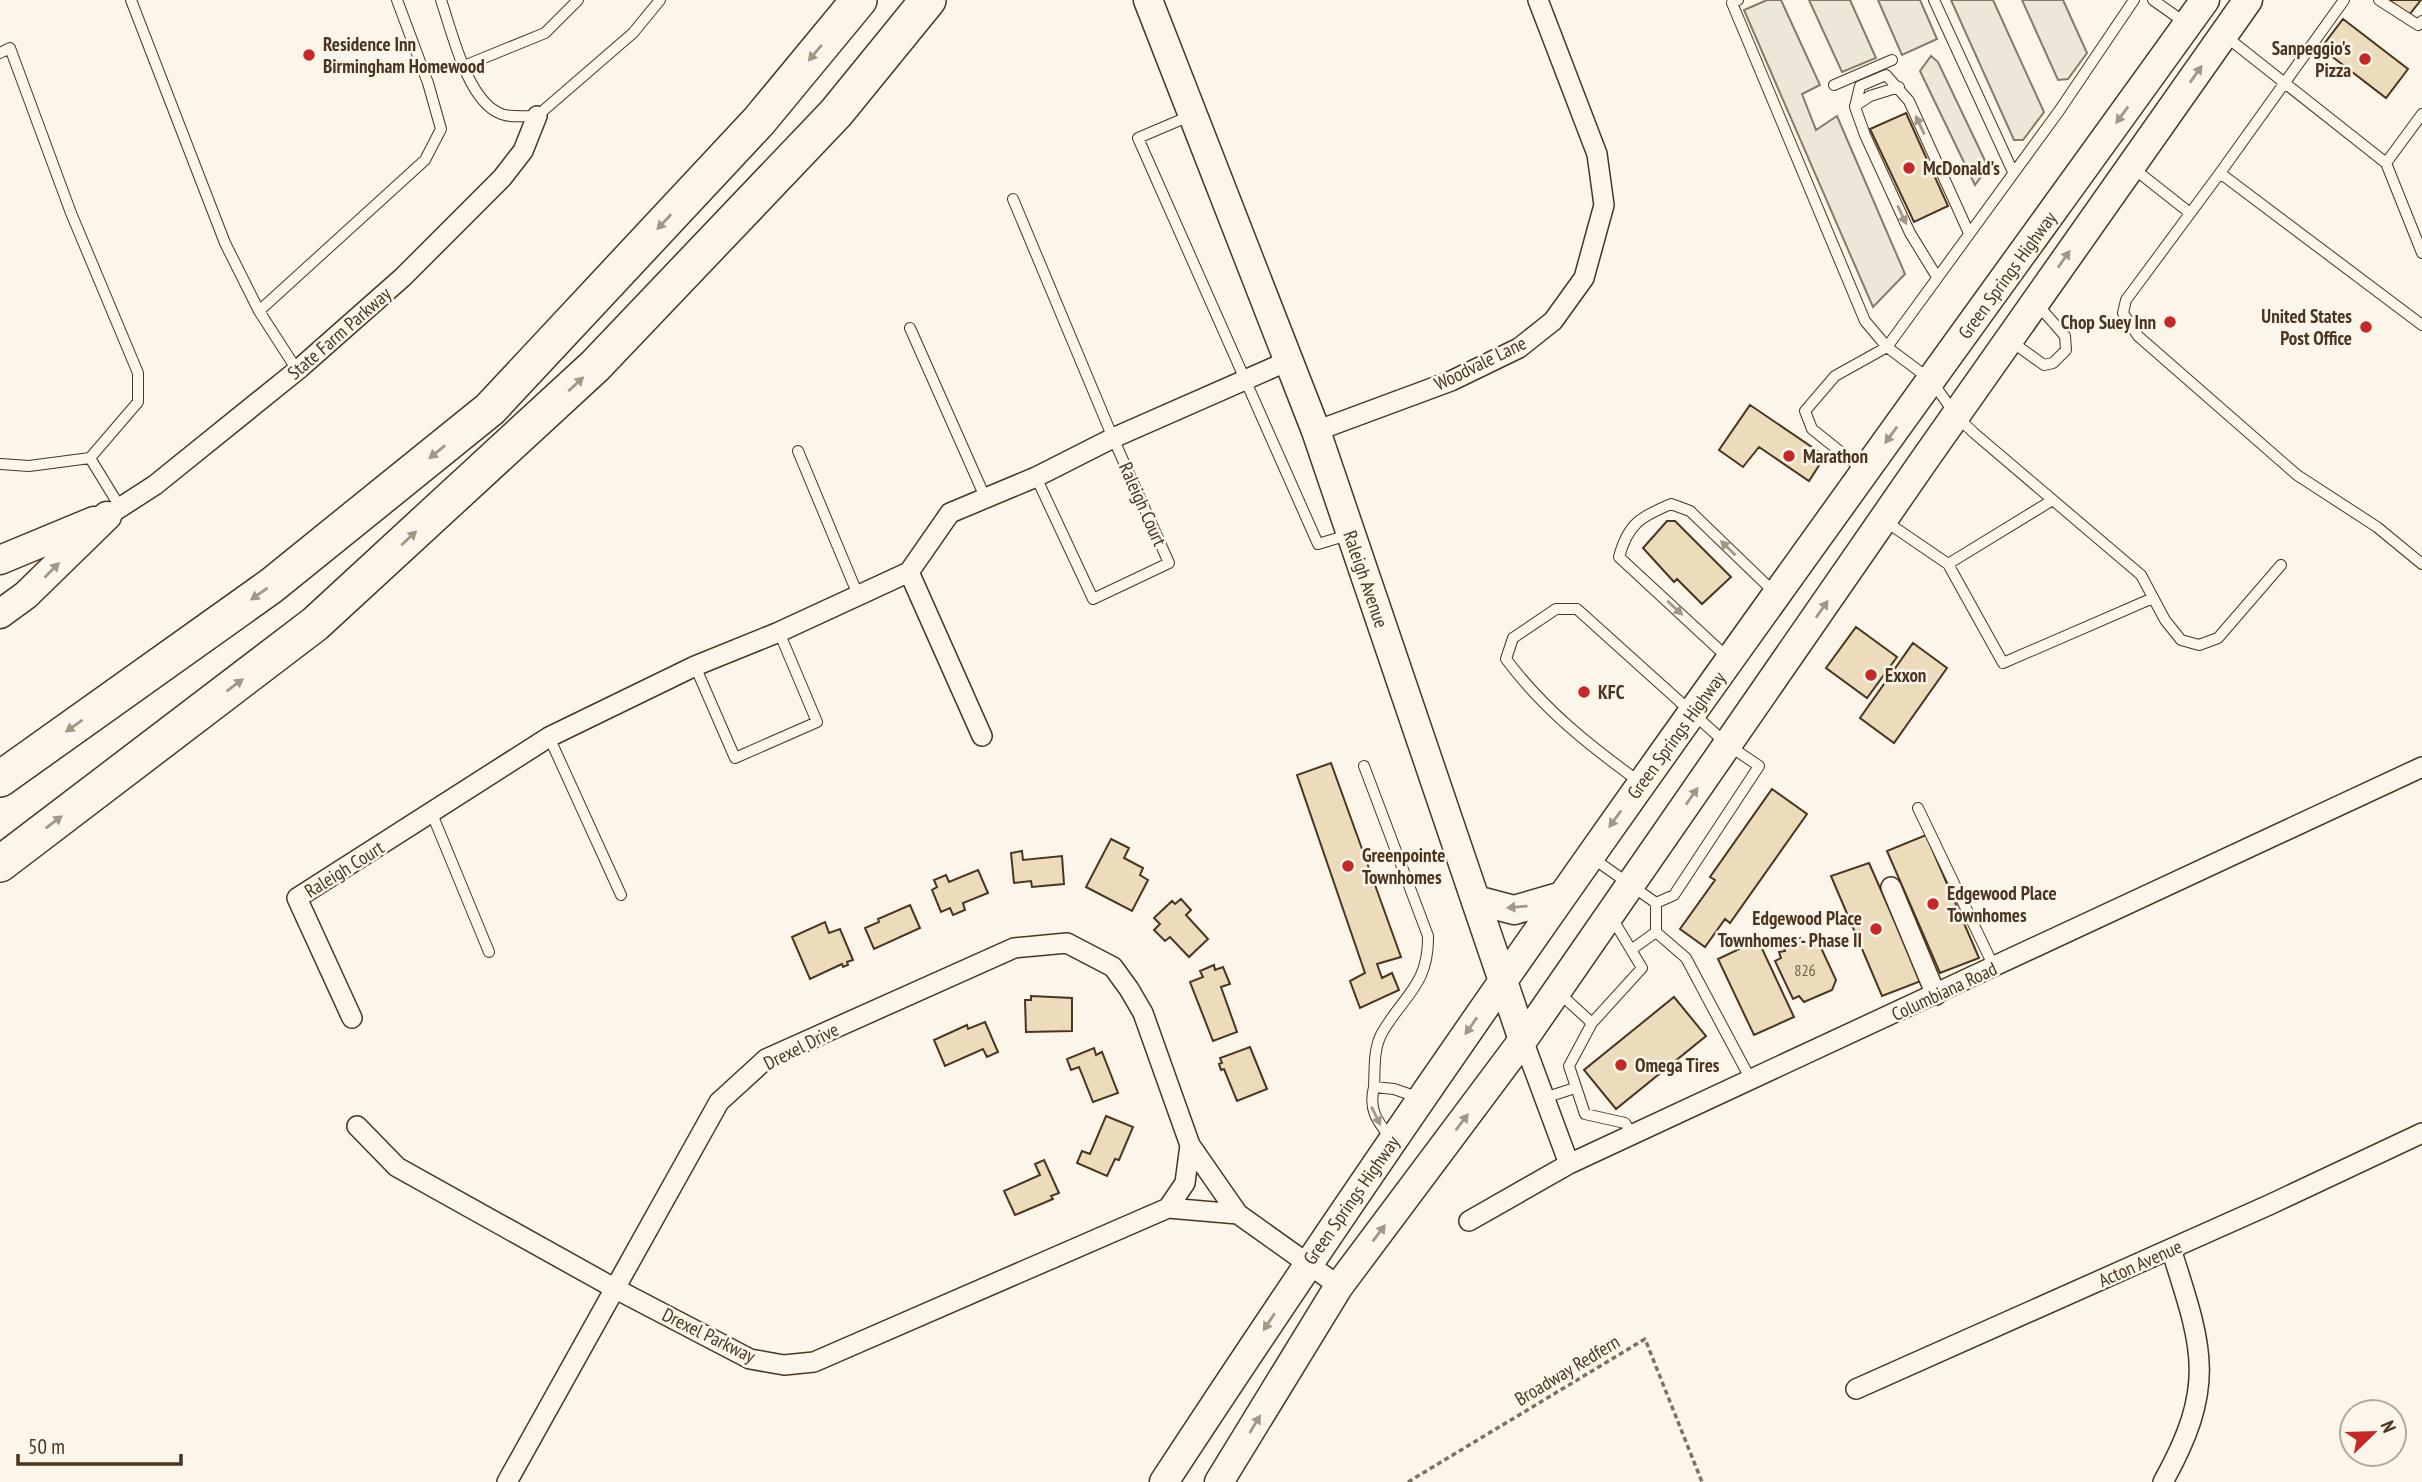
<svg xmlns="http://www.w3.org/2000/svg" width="2422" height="1482" viewBox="0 0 2422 1482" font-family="'PT Sans Narrow',sans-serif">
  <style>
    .parking { fill: #ede7d9; stroke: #887966; stroke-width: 2 }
    .building { fill: #ecdcbc; stroke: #4a3520; stroke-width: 2 }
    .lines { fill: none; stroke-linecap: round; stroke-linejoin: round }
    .lane-casing { stroke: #4a3520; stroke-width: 12 }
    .street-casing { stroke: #4a3520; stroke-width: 22 }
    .secondary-casing { stroke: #4a3520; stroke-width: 31 }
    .highway-casing { stroke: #4a3520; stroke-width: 38 }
    .path { stroke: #7f6f5c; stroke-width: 3.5; stroke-dasharray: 5 3.5; stroke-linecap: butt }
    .lane { stroke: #fbf6e9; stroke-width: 10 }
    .street { stroke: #fbf6e9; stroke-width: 19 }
    .secondary { stroke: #fbf6e9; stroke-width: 28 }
    .highway { stroke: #fbf6e9; stroke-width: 35 }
    .oneway { fill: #a29684 }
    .poi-dot { fill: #c62828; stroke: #fbf6e9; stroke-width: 2.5 }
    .labels { text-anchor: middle; stroke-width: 5; stroke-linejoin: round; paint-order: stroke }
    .number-label { font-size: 16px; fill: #725f47 }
    .poi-label { font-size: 19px; font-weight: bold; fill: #4a3520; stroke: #fbf6e9; text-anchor: start }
    .street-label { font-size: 19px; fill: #4a3520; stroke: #fbf6e9 }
  </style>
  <rect width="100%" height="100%" fill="#fbf6e9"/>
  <!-- parking -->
  <path class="parking" d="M1767,0H1781L1820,85L1802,94L1816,130L1837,116L1905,274L1873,307L1744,10Z
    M1809,0H1850L1876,58L1842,72Z
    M1878,0H1920L1937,39L1902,55Z
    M1951,0H1993L2044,112L2023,140H2014Z
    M2022,0H2063L2087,53L2068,79L2058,80Z
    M1931,56L1938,62L1988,167L1975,185L1920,71Z"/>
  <!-- building -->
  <path class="building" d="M2389,0H2421L2409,15Z
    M2343,19L2408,69L2386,98L2321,48Z
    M1906,113L1948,206L1914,222L1870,129Z
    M1750,405L1825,456L1809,481L1759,447L1743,467L1719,450Z
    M1667,521H1675L1731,577L1702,604L1677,579L1674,582L1643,548Z
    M1856,627L1897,657L1867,698L1826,668Z
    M1913,643L1947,668L1894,743L1860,718Z
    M1331,763L1401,957L1377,964L1382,978L1392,973L1399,990L1360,1008L1350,981L1365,973L1297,775Z
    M1772,789L1807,814L1730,923L1725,919L1705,947L1680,929L1715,880L1710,877Z
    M1926,835L1979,958L1940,973L1887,851Z
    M1111,839L1129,848L1124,858L1143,868L1140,875L1148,880L1132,911L1086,887Z
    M1022,851L1023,860L1062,856L1064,884L1032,887L1031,881L1014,883L1011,853Z
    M1869,863L1921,981L1882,996L1831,876Z
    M978,870L988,893L963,903L965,910L953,915L950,908L941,912L932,890L937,887L934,880L946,875L949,882Z
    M1181,899L1191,910L1186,915L1208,939L1189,957L1170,937L1165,941L1154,930L1160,924L1154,918L1172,901L1175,904Z
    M910,905L920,928L874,949L865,928L879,922L878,919Z
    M825,922L829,933L840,929L853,960L847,962L848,965L843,967L842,964L810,979L792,937Z
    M1816,937L1836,980L1832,990L1804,1002L1799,996L1793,999L1775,961L1781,958L1779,952L1785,951L1784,947L1800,938L1802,944Z
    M1758,940L1794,1017L1754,1035L1718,959Z
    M1214,965L1215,970L1223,967L1230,984L1221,987L1237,1032L1213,1041L1190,982L1203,977L1200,971Z
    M1031,996L1072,998V1031L1026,1032L1025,1000H1031Z
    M1674,997L1706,1036L1616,1109L1584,1070Z
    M985,1022L998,1052L987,1057L983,1049L945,1066L934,1040L967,1025L968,1029Z
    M1250,1047L1267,1089L1237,1101L1224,1069L1221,1070L1219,1064L1222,1063L1220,1058Z
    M1094,1048L1096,1055L1102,1052L1118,1093L1093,1102L1079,1067L1071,1070L1067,1059Z
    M1106,1116L1133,1127L1119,1160L1115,1159L1107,1176L1077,1163L1082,1151L1090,1154Z
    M1044,1160L1059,1193L1051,1196L1053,1199L1015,1215L1004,1191L1040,1175L1035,1164Z"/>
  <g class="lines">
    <defs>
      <path id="lane" d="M131,0L225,243L259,311L297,370
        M441,0C452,32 467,99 499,113C508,118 526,116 537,116L633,33L660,0
        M1738,0L1732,3L1865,321L1887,347L1931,380L1957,417L1974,433L2141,575L2165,620L2181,640L2199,645L2218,638L2281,565
        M1934,0L2013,172
        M2153,0L2187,24
        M2379,0L2418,25L2422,21
        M2224,35L2386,163L2422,114
        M0,53L10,48L71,213L138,373V402L90,458L29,466L0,464
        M464,66L545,33L578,0
        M1834,85L1892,60
        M1855,106L1870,96L1899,87
        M1192,115L1138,138L1318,544L1348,535
        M2386,163L2422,253
        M2133,168L2190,213
        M2220,173L2344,0
        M1013,199L1113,438L1169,563L1093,599L1036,477
        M1937,277L1910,233L1865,135L1855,107L1860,86L1886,75L1909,101L1968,231
        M259,311L425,160L441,129L428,83L397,0
        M2422,325L2220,173L2126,300L2123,313L2138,336L2297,475L2377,527L2422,564
        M910,328L985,497
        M2012,342L2044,365L2053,363L2066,350L2065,336L2037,304
        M798,451L858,595
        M90,458L120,507
        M1863,470L1812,429L1805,411L1835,376L1887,347L2059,111L2134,0
        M2051,501L1948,564L2003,663L2153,598
        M1885,521L1948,564
        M1727,657L1619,557C1628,524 1640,517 1671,504L1690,511L1774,592
        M695,666L735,758L817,722L779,632
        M549,737L621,895
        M1364,766L1428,936C1429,985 1403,996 1382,1033C1373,1049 1375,1070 1374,1087
        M1641,783C1590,746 1544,710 1506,659L1513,638L1556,609H1577L1728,745L1759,766L1674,895L1656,903
        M1918,808L1994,967
        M432,814L489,952
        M1594,859L1656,903V932L1631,950
        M1656,932L1686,958L1751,1080
        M1558,992L1592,1023L1642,968L1612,918
        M1592,1023L1569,1066L1585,1114L1625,1123L1632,1135
        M1544,1098L1575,1088
        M1392,1140C1378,1122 1368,1111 1374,1087L1394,1089L1417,1097"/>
      <path id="street" d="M1316,431L1451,381L1519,348L1553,321L1584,278L1604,205L1597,154L1538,0
        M107,516L155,485L300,368L403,277L502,178L523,151L537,116
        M982,736L909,572L950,513L1036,477L1113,438L1288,361
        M1891,887L1936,995
        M352,1018L297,898L549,737L695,666L779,632L909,572
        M1523,1040L1569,1164
        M357,1126L397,1167L614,1288L750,1359L784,1365L814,1362L1168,1208L1185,1183L1190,1145L1143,1013L1129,989L1113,967L1067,943L1014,948L766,1059L719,1102L507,1482
        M1190,1145L1238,1214
        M1168,1208L1238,1214L1339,1286
        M1469,1221L1569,1164L2422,767
        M1856,1389L2269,1205L2422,1133
        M2163,1482C2217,1385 2203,1349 2171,1249"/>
      <path id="secondary" d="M1148,0L1316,431L1523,1040
        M0,560L94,521
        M0,614L26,595L107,516
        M1476,900L1514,910L1559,897
        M1164,1482C1494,977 1852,490 2205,0
        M1219,1482L1339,1286L1523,1040L1925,459L2248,0"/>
      <path id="highway" d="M0,779L271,586L490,409L759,121L859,0
        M0,864L315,624L595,366L836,113L928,0"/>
    </defs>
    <!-- lane casing -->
    <use href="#lane" class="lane-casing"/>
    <!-- street casing -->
    <use href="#street" class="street-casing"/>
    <!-- secondary casing -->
    <use href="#secondary" class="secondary-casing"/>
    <!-- highway casing -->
    <use href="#highway" class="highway-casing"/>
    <!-- path -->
    <path class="path" d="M1408,1482L1645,1339L1702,1482"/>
    <!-- lane -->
    <use href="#lane" class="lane"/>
    <!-- street -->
    <use href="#street" class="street"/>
    <!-- secondary -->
    <use href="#secondary" class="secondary"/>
    <!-- highway -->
    <use href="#highway" class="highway"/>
  </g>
  <!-- one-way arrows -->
  <defs><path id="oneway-solid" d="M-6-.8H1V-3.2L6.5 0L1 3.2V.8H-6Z" transform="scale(1.75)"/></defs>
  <g class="oneway">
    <use href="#oneway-solid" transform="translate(815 53) rotate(130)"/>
    <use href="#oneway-solid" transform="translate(2196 74) rotate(-55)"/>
    <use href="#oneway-solid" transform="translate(2122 115) rotate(126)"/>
    <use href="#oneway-solid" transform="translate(1920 125) rotate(-115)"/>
    <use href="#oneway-solid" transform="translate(1902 215) rotate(65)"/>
    <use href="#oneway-solid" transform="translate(664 222) rotate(133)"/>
    <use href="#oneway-solid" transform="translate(2064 259) rotate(-55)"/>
    <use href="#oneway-solid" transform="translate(576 384) rotate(-43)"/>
    <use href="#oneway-solid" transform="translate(1891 435) rotate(126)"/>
    <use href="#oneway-solid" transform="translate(437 452) rotate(141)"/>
    <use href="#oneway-solid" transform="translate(409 538) rotate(-43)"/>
    <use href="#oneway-solid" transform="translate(1728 548) rotate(-136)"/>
    <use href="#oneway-solid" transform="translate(52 570) rotate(-45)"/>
    <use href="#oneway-solid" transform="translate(259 594) rotate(145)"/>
    <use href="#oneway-solid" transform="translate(1675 608) rotate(43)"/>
    <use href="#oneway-solid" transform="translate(1822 609) rotate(-55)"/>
    <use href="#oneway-solid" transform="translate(235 685) rotate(-37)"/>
    <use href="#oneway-solid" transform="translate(74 726) rotate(145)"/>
    <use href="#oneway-solid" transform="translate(1692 796) rotate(-55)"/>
    <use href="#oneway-solid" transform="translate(1615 819) rotate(126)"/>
    <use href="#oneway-solid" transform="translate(54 822) rotate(-37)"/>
    <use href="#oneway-solid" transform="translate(1517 907) rotate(175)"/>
    <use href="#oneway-solid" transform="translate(1471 1026) rotate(125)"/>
    <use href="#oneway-solid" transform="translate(1376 1116) rotate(64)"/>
    <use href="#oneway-solid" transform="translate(1462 1122) rotate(-53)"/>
    <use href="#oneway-solid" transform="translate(1379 1233) rotate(-53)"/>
    <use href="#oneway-solid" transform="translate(1269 1322) rotate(123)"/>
    <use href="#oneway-solid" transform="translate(1255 1424) rotate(-59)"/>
  </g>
  <!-- markers -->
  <g class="poi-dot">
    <circle cx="309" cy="55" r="7"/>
    <circle cx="2365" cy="59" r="7"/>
    <circle cx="1909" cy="168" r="7"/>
    <circle cx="2170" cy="322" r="7"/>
    <circle cx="2366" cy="327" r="7"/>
    <circle cx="1789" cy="456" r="7"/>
    <circle cx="1871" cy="675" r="7"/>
    <circle cx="1584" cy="692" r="7"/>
    <circle cx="1348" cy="866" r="7"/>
    <circle cx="1933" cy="904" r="7"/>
    <circle cx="1876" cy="929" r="7"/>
    <circle cx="1621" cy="1065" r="7"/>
  </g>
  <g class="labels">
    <!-- number labels -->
    <g class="number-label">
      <text x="1805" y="976">826</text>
    </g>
    <!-- poi labels -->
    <g class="poi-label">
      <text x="323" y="51">Residence Inn<tspan x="323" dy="22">Birmingham Homewood</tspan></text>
      <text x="2351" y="55" text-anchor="end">Sanpeggio's<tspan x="2351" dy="22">Pizza</tspan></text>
      <text x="1923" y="175">McDonald's</text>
      <text x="2352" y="323" text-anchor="end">United States<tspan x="2352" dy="22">Post Office</tspan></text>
      <text x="2156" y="329" text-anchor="end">Chop Suey Inn</text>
      <text x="1803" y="463">Marathon</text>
      <text x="1885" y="682">Exxon</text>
      <text x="1598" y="699">KFC</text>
      <text x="1362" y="862">Greenpointe<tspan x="1362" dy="22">Townhomes</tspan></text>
      <text x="1947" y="900">Edgewood Place<tspan x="1947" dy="22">Townhomes</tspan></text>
      <text x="1862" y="925" text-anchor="end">Edgewood Place<tspan x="1862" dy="22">Townhomes - Phase II</tspan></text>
      <text x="1635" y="1072">Omega Tires</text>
    </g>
    <!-- street labels -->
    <g class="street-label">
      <text transform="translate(2007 275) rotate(-54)" y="7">Green Springs Highway</text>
      <text transform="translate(339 333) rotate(-41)" y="7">State Farm Parkway</text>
      <text transform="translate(1480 363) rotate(-26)" y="7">Woodvale Lane</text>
      <text transform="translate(1143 504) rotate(66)" y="7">Raleigh Court</text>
      <text transform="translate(1366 579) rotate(71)" y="7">Raleigh Avenue</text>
      <text transform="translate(1676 735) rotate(-54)" y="7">Green Springs Highway</text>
      <text transform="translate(344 869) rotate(-32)" y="7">Raleigh Court</text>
      <text transform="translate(1944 991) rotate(-25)" y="7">Columbiana Road</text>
      <text transform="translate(801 1046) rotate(-27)" y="7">Drexel Drive</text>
      <text transform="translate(1351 1200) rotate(-55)" y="7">Green Springs Highway</text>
      <text transform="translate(2140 1263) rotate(-24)" y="7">Acton Avenue</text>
      <text transform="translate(709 1335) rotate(26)" y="7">Drexel Parkway</text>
      <text transform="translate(1567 1370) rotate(-31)" y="7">Broadway Redfern</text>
    </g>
  </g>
  <!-- north arrow -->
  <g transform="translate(2373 1433) rotate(67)"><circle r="33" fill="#fbf6e9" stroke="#b4a999" stroke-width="2"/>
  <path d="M0-5L12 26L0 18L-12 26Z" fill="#c62828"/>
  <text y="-10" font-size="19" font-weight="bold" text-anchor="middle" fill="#4a3520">N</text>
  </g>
  <!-- scale -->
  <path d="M18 1454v10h163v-10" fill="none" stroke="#4a3520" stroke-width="3.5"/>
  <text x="28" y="1454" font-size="21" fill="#4a3520" stroke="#fbf6e9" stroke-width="5" paint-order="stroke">50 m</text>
</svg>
